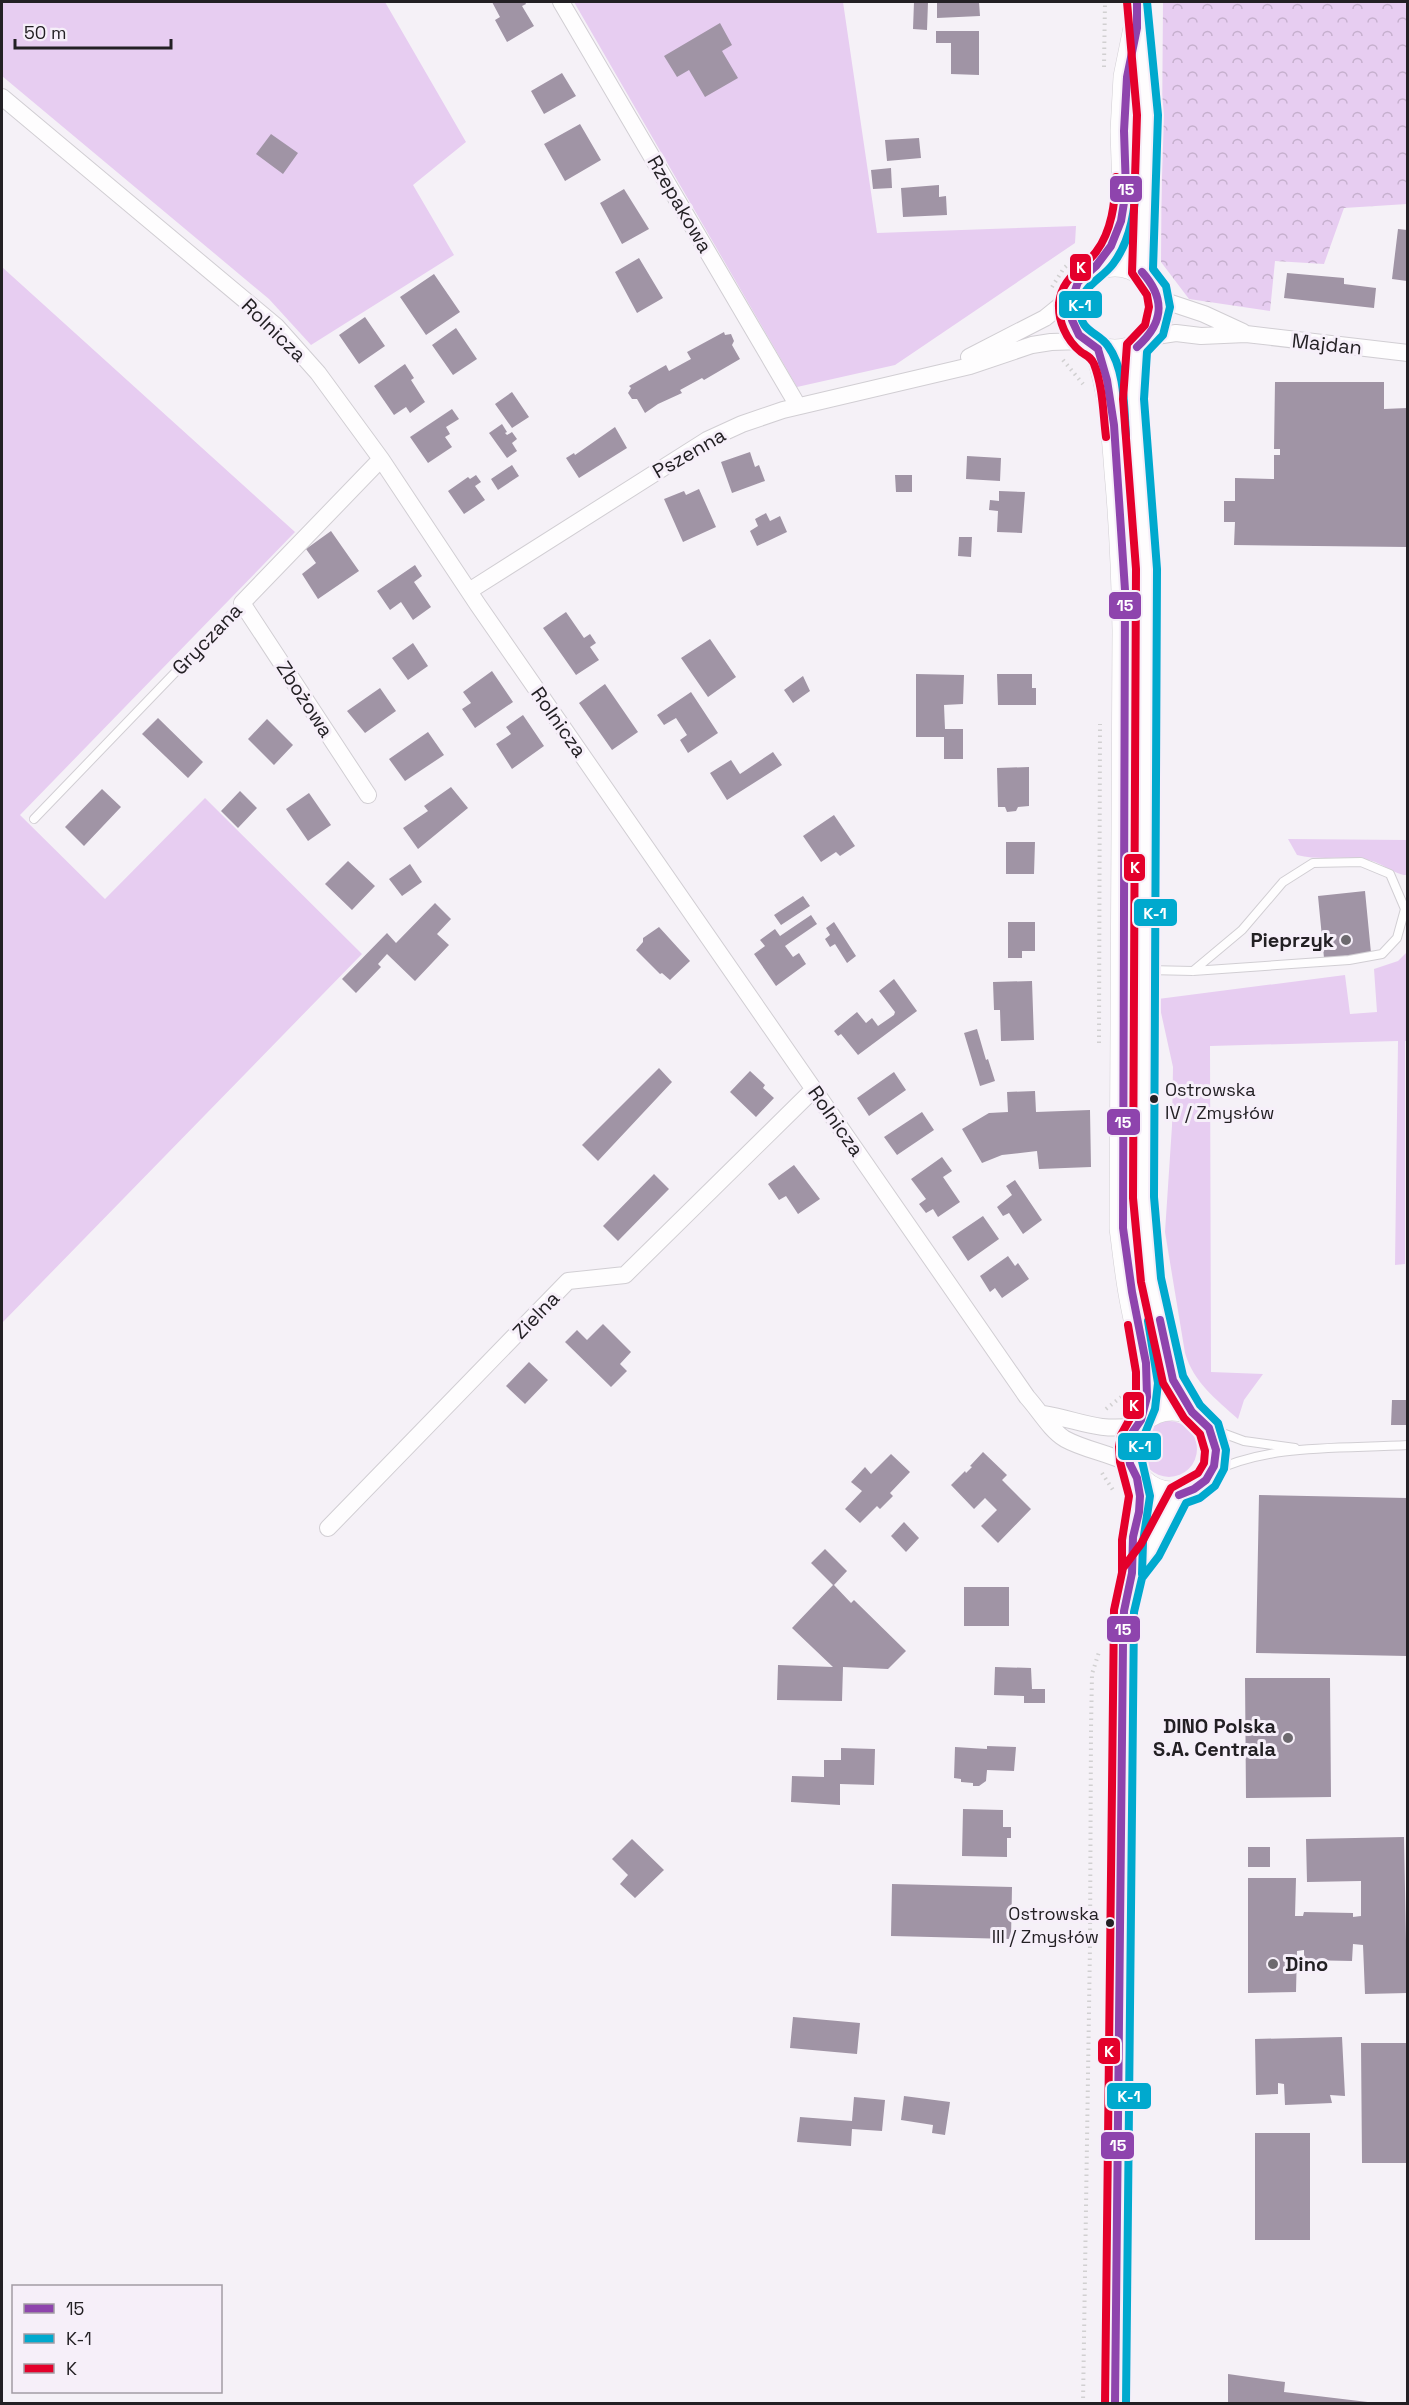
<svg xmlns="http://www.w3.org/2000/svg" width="1409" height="2405" viewBox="0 0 1409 2405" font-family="'Space Grotesk',sans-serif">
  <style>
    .green { fill: #e7cdf1 }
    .forest { fill: url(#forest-crowns) }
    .building { fill: #a094a5 }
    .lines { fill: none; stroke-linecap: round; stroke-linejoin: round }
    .service-casing { stroke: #d1ced3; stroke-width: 10 }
    .minor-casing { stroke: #d1ced3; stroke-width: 18 }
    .primary-casing { stroke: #d1ced3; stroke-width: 28 }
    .path { stroke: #d1d0d1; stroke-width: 4; stroke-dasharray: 1.5 4.5; stroke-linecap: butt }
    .service { stroke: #fefdfe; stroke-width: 8 }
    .minor { stroke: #fefdfe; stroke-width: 16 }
    .primary { stroke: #fefdfe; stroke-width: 27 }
    .bus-1-casing { stroke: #f6eff9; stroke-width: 12 }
    .bus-2-casing { stroke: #f6eff9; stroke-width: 12 }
    .bus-3-casing { stroke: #f6eff9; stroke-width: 12 }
    .bus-1 { stroke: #8e44ad; stroke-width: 8 }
    .bus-2 { stroke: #00a9ce; stroke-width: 8 }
    .bus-3 { stroke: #e4002b; stroke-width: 8 }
    .poi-dot { fill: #6c696e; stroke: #f6eff9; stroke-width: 2 }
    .bus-dot { fill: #232024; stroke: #f6eff9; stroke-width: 2 }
    .labels { text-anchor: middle; stroke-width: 6; stroke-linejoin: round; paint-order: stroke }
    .bus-label { font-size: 18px; fill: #232024; stroke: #f6eff9; text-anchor: start }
    .street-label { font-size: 20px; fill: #232024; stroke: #f6eff9 }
    .poi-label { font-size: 20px; font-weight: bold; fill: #232024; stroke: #f6eff9; text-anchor: end }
    .line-badge { stroke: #f6eff9; stroke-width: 2 }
    .badge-label { font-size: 16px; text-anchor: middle; font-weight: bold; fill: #fff }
  </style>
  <defs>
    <pattern id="forest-crowns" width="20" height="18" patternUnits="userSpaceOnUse" patternTransform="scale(1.5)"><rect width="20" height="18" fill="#e7cdf1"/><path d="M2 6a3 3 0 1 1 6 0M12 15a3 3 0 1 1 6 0" fill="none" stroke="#c6b0ce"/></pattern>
  </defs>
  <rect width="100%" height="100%" fill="#f5f1f7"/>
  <!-- green -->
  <path class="green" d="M2,2H385L466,142L413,185L454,255L311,345L269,299L2,76Z
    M574,2H843L877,233L1076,226L1075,243L895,365L797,387Z
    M2,267L295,532L20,815L105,899L205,798L362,954L2,1323Z
    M1288,839L1407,840V875C1397,876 1381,862 1368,860C1345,855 1320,861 1297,855Z
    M1407,952L1408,1041H1405V1264L1395,1265L1398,1041L1210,1046L1211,1372L1263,1374L1244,1400L1238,1419C1216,1399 1194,1383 1185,1353L1165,1232L1172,1126L1173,1067L1158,999L1345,975L1350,1014L1377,1012L1374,969L1398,961Z
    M1141 1449a28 28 0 1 1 56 0a28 28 0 1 1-56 0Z"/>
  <!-- forest -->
  <path class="forest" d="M1163,2H1407V204L1344,208L1324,264L1275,261L1270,311L1189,299L1161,262Z"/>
  <!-- building -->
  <path class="building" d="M492,2H525L526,4L522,6L534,26L507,42L495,20L500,17Z
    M914,2H928L927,30L913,29Z
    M937,2H979L980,16L937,18Z
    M720,23L732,45L722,51L738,78L705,97L689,70L677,77L664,56Z
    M936,31H979V75L951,74V43H936Z
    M562,73L576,96L544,114L531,91Z
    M580,124L601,160L565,181L544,144Z
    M271,134L298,153L283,174L256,154Z
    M919,138L921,158L887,161L885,140Z
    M891,168L892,188L873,189L871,170Z
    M939,185V197L946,196L947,215L903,217L901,188Z
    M624,189L649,229L622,244L600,203Z
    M1398,229L1407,230V281L1392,279Z
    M639,258L663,298L637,313L615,272Z
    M1287,273L1344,278V284L1376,288L1374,308L1284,298Z
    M434,274L460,312L426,335L400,297Z
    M365,317L385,346L359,364L339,335Z
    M456,328L477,359L453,375L432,345Z
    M724,332L725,335L731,334L734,341L732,345L740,359L704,380L702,378L680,390L682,393L658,404L645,413L637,399H632L628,393L631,388L629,386L666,365L669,371L691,359L687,352Z
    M405,364L414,378L411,380L425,402L410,413L406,407L394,415L374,386Z
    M1275,382H1384V409L1407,408V547L1234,545L1235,522H1224V501H1235V478L1274,479V455H1280V449H1274Z
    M512,392L529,417L512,428L495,404Z
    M452,409L459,419L446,427L450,434L445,437L452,447L428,463L410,437Z
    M502,424L507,432L505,433L507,435L512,432L517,439L512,443L517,451L507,458L489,433Z
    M615,427L627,448L579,478L566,458L574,453L575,455Z
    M750,452L755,467L759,465L765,481L732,493L721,462Z
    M967,456L1001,458L1000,481L966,479Z
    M512,465L519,476L498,490L491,479Z
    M476,475L481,482L475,486L485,500L464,514L448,491L468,477L470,479Z
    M895,475H912V492H896Z
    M699,489L716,527L683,542L664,499L684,491L686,495Z
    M999,491L1025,492L1022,533L997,532L998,511L989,510L990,500L999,501Z
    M766,513L770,521L780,516L787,532L757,546L750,531L758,526L755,519Z
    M331,531L359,571L318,599L302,574L316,563L306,549Z
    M959,537H972L971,557L958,556Z
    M415,565L422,576L414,582L431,607L413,620L401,602L390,610L377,591Z
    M566,612L584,638L590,634L596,643L590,647L599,660L576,675L543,628Z
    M710,639L736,677L708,697L681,658Z
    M413,643L428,666L408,680L392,658Z
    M492,671L513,702L475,728L462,709L471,703L463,692Z
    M916,674L964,675L963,704L944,705L945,729H963V759H944V737H916Z
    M997,674H1032V688H1036V705H998Z
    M803,676L810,691L793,703L784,690Z
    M605,684L638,732L612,750L579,703Z
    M380,688L396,711L365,733L347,711Z
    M691,692L718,733L688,753L680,740L687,735L676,718L664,725L657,715Z
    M523,715L544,746L512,769L496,744L511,734L506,727Z
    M158,718L203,762L188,778L142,734Z
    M267,719L293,745L274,765L248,739Z
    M428,732L444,755L405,781L389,759Z
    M773,752L782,765L727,800L710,773L731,760L740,774Z
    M1029,767V806L1018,807L1016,811L1007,812L1005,807H998L997,768Z
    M451,787L468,808L418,849L403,828L428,811L424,806Z
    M102,789L121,807L84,846L65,827Z
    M240,791L257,808L238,828L221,811Z
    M309,793L331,825L308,841L286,809Z
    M834,815L855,846L840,856L836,852L821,862L803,836Z
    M1006,842H1035L1034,874H1006Z
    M348,861L375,886L352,910L325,884Z
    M410,864L422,882L402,896L389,879Z
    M1365,891L1371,953L1324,958L1318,896Z
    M803,896L810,906L781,925L774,915Z
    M435,903L451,919L437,934L449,945L415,981L387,954L378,964L381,967L356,993L342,979L387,933L396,943Z
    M811,915L817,924L785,946L793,957L799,953L806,964L776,986L754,954L765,946L760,940L775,929L780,936Z
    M834,922L856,956L847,963L835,944L830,947L825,939L830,935L826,928Z
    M1008,922H1035V951H1022V958H1008Z
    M659,927L690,961L670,980L662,973L660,974L636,950L643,942V938Z
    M894,979L917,1011L858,1055L841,1034L838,1036L834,1031L857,1012L866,1023L872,1018L878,1026L894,1015L895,1012L879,991Z
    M1032,981L1034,1040L1001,1041L1000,1010H994L993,982Z
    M977,1029L986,1060L988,1059L995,1081L980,1086L964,1033Z
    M659,1068L672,1082L598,1161L582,1145Z
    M750,1071L765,1085L763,1088L774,1098L756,1117L730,1092Z
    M894,1072L906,1090L869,1116L857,1098Z
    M1035,1091L1036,1112L1090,1110L1091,1167L1039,1169L1037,1151L1002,1155L982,1163L962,1129L989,1113L1008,1112L1007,1092Z
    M922,1112L934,1130L897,1155L884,1137Z
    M942,1157L952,1171L943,1177L960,1202L938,1217L933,1209L926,1213L919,1204L926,1199L911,1179Z
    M794,1165L820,1199L798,1214L786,1196L779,1200L768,1184Z
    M654,1174L669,1189L618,1241L603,1226Z
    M1015,1180L1042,1220L1023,1234L1009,1213L1003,1216L997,1207L1012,1195L1006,1186Z
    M983,1216L999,1239L968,1261L952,1237Z
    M1008,1256L1015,1266L1018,1263L1029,1279L1002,1298L995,1288L990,1292L980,1276Z
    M603,1324L631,1352L620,1364L627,1371L611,1387L565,1342L577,1330L587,1340Z
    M529,1362L548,1380L525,1404L506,1386Z
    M1392,1400H1407V1425H1391Z
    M983,1452L1007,1475L1002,1480L1031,1509L998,1543L981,1526L997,1510L985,1498L974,1509L951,1485L965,1471L966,1473L972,1467L970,1466Z
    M891,1454L910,1472L890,1493L893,1496L880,1509L877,1506L860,1523L845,1509L862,1491L851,1482L865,1467L871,1474Z
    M1259,1495L1407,1498V1656L1256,1653Z
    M904,1522L919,1538L906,1552L891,1536Z
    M825,1549L847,1571L834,1585L851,1603L854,1600L906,1651L888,1669L843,1667L842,1701L777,1700L778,1665L833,1667L792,1628L833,1585L811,1563Z
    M964,1587H1009V1626H964Z
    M995,1667L1031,1668L1032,1689H1045V1703H1024V1696L994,1695Z
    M1245,1678H1330L1331,1797L1246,1798Z
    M987,1746L1016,1747L1014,1771L987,1770L986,1781L979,1786H973V1783L961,1782V1779L954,1778L955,1747L987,1749Z
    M841,1748L875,1749L874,1785L840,1784V1805L791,1802L792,1776L824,1777V1760H841Z
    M963,1809L1003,1810V1827H1011V1838H1007V1857L962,1856Z
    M1404,1837L1407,1993L1365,1994L1363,1945L1353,1944L1352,1961L1304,1960V1950L1297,1951L1296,1992L1248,1993V1878H1296L1295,1916H1303L1304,1912L1353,1913V1917L1361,1916V1881L1307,1882L1306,1839Z
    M632,1839L664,1870L635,1898L620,1884L628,1875L612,1859Z
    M1248,1847H1270V1867H1248Z
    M892,1884L1012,1887L1011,1939L891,1936Z
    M793,2017L860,2023L857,2054L790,2048Z
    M1342,2037L1345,2096L1330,2095L1332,2103L1285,2105L1284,2084L1278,2083V2094L1256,2095L1255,2039Z
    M1361,2043H1407V2163H1362Z
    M904,2096L950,2102L945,2135L932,2133L933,2125L901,2120Z
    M854,2097L885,2100L882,2131L852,2129L851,2146L797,2142L800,2117L852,2121Z
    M1255,2133H1310V2240H1255Z
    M1228,2374L1285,2382L1284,2392L1376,2403H1228Z"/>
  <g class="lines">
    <defs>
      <path id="service" d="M34,819L242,603
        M1148,970L1193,971L1349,960L1382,954L1397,938L1405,909L1390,874L1361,862L1313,863L1283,882L1242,930L1193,971
        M1209,1428L1244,1441L1295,1448
        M1210,1473C1269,1443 1343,1449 1408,1445"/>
      <path id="minor" d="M561,2L798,406
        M2,97L277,327L318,373L381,459L478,605L1027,1397C1039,1410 1050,1430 1065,1439C1085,1450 1109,1453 1130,1464
        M1159,299L1204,314L1243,332
        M1149,337L1176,333L1201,336L1246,334L1408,353
        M969,357L1045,318L1071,297
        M469,591L707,440L742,424L783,410L970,366L1032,345L1051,342L1084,341
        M368,795L242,603L381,459
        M1043,1414C1080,1420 1096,1432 1136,1426
        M328,1528L568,1281L625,1275L814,1089"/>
      <path id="primary" d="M1140,43C1154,119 1146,195 1142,272
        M1070 308a45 45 0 1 1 90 0a45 45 0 1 1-90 0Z
        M1096,266L1111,246L1121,221L1126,190L1124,131L1127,77L1137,28V2
        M1137,347L1134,374L1133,399L1140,464L1147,569L1143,1197L1147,1254L1168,1359L1173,1380L1192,1412
        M1098,349C1112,390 1115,430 1118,472C1123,525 1125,577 1126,630L1123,1228C1126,1250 1128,1271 1132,1293C1140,1339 1153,1373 1141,1420
        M1128 1451a44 44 0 1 1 88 0a44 44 0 1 1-88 0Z
        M1132,1573L1150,1550L1164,1521L1179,1495
        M1115,2404L1123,1643L1124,1611L1132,1573L1133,1537L1139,1512L1137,1478"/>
    </defs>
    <!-- service casing -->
    <use href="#service" class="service-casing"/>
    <!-- minor casing -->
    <use href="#minor" class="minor-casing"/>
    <!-- primary casing -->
    <use href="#primary" class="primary-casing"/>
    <!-- path -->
    <path class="path" d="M1104,67L1105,2
      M1052,287L1064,268L1073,260
      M1063,360L1083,384
      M1099,1043L1100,724
      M1106,1409L1121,1397
      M1102,1473L1113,1490
      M1083,2404L1090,1945L1091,1729L1092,1674L1099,1652"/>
    <!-- service -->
    <use href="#service" class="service"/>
    <!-- minor -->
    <use href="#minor" class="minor"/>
    <!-- primary -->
    <use href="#primary" class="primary"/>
    <defs>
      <path id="bus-1" d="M1137,347C1164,323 1166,299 1142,272
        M1098,349L1107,380L1114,425L1125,590L1123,1228L1132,1292L1146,1363L1147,1397L1141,1420L1132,1433L1128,1448L1130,1464L1137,1478L1140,1496L1139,1512L1133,1537L1132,1573L1124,1611L1123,1643L1115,2404
        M1098,349L1079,335L1072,320L1070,305L1078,282L1096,266L1111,246L1121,221L1126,190L1124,131L1127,77L1137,28V2
        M1160,1320L1173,1380L1192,1412L1209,1428L1216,1450L1214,1466L1206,1480L1194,1489L1179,1495"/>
      <path id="bus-2" d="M1126,435C1124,407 1125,369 1108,346C1098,331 1079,333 1080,307C1081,286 1102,279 1113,264C1131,240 1136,207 1136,177
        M1142,1574L1143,1542L1150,1496L1139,1448L1155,1409L1158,1383L1148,1321
        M1126,2404L1134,1612L1142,1578L1159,1556L1186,1503L1200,1498L1215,1486L1224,1469L1226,1450L1218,1423L1200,1405L1183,1376L1161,1278L1154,1197L1157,569L1144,399L1147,352L1163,335L1170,307L1166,286L1153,269L1158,115L1147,2"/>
      <path id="bus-3" d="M1106,437C1103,413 1103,387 1094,364C1091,357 1087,356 1081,352C1066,340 1058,321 1059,303C1062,277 1082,270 1096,252C1112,231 1115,202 1116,177
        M1122,1572V1540L1129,1496L1120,1462L1119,1447L1121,1435L1132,1415L1136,1394V1372L1128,1325
        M1105,2404L1114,1610L1123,1568L1141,1544L1171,1488L1198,1473L1204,1463L1205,1451L1200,1434L1184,1418L1163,1383L1141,1282L1133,1198L1136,569L1123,399L1127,344L1145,325L1149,307L1147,295L1132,273L1137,115L1127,2"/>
    </defs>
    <!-- bus-1 casing -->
    <use href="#bus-1" class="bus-1-casing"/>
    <!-- bus-2 casing -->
    <use href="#bus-2" class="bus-2-casing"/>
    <!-- bus-3 casing -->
    <use href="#bus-3" class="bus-3-casing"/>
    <!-- bus-1 -->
    <use href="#bus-1" class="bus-1"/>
    <!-- bus-2 -->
    <use href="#bus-2" class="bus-2"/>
    <!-- bus-3 -->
    <use href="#bus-3" class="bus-3"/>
  </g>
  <!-- markers -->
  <g class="poi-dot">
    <circle cx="1346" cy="940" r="6"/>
    <circle cx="1288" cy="1738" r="6"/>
    <circle cx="1273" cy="1964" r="6"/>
  </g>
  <g class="bus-dot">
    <circle cx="1154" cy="1099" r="5"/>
    <circle cx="1110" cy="1923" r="5"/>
  </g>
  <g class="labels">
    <!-- bus labels -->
    <g class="bus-label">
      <text x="1165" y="1096">Ostrowska<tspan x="1165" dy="23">IV / Zmysłów</tspan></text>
      <text x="1099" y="1920" text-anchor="end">Ostrowska<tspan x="1099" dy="23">III / Zmysłów</tspan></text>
    </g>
    <!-- street labels -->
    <g class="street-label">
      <text transform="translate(680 204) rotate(60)" y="7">Rzepakowa</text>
      <text transform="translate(274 330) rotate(44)" y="7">Rolnicza</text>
      <text transform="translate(1327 344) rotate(6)" y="7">Majdan</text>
      <text transform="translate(689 453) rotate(-30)" y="7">Pszenna</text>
      <text transform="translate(207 639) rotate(-46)" y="7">Gryczana</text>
      <text transform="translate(305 699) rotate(57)" y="7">Zbożowa</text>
      <text transform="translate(559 722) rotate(55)" y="7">Rolnicza</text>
      <text transform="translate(836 1121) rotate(55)" y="7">Rolnicza</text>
      <text transform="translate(536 1315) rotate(-46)" y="7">Zielna</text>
    </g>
    <!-- poi labels -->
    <g class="poi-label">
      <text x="1334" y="947">Pieprzyk</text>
      <text x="1276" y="1733">DINO Polska<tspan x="1276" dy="23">S.A. Centrala</tspan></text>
      <text x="1285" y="1971" text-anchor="start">Dino</text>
    </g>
  </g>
  <g class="line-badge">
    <rect x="1109" y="175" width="34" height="28" rx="6" fill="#8e44ad"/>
    <rect x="1069" y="253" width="23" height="29" rx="6" fill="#e4002b"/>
    <rect x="1058" y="290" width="45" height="29" rx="6" fill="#00a9ce"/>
    <rect x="1108" y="591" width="34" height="29" rx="6" fill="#8e44ad"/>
    <rect x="1123" y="853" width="23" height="29" rx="6" fill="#e4002b"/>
    <rect x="1133" y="898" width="45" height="29" rx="6" fill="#00a9ce"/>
    <rect x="1106" y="1108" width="35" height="28" rx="6" fill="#8e44ad"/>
    <rect x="1122" y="1391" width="23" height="29" rx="6" fill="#e4002b"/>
    <rect x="1117" y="1432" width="45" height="29" rx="6" fill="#00a9ce"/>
    <rect x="1106" y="1615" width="35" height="28" rx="6" fill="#8e44ad"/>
    <rect x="1097" y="2037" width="24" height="28" rx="6" fill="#e4002b"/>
    <rect x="1106" y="2082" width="46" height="28" rx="6" fill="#00a9ce"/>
    <rect x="1100" y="2131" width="35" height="29" rx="6" fill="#8e44ad"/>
  </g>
  <g class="badge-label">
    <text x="1126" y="195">15</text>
    <text x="1081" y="273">K</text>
    <text x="1080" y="311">K-1</text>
    <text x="1125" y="611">15</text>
    <text x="1135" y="873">K</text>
    <text x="1155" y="919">K-1</text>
    <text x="1123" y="1128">15</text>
    <text x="1134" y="1411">K</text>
    <text x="1140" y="1452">K-1</text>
    <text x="1123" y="1635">15</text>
    <text x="1109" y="2057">K</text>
    <text x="1129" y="2102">K-1</text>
    <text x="1118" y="2151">15</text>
  </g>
  <!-- border -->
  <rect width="1409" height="2405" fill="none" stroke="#232024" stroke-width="6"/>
  <!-- legend -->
  <rect x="12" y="2285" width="210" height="108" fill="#f6eff9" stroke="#a29ca4" stroke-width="1.5"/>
  <rect x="24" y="2304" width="30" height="9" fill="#8e44ad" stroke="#a29ca4" stroke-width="1.5"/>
  <text x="66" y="2315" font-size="18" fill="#232024">15</text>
  <rect x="24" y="2334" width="30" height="9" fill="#00a9ce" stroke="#a29ca4" stroke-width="1.5"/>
  <text x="66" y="2345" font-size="18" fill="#232024">K-1</text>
  <rect x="24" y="2364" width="30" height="9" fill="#e4002b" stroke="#a29ca4" stroke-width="1.5"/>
  <text x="66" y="2375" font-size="18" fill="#232024">K</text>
  <!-- scale -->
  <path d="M15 39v9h156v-9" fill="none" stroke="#232024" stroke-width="3"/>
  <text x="24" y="39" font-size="18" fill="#232024" stroke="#f6eff9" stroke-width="4.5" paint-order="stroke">50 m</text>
</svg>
